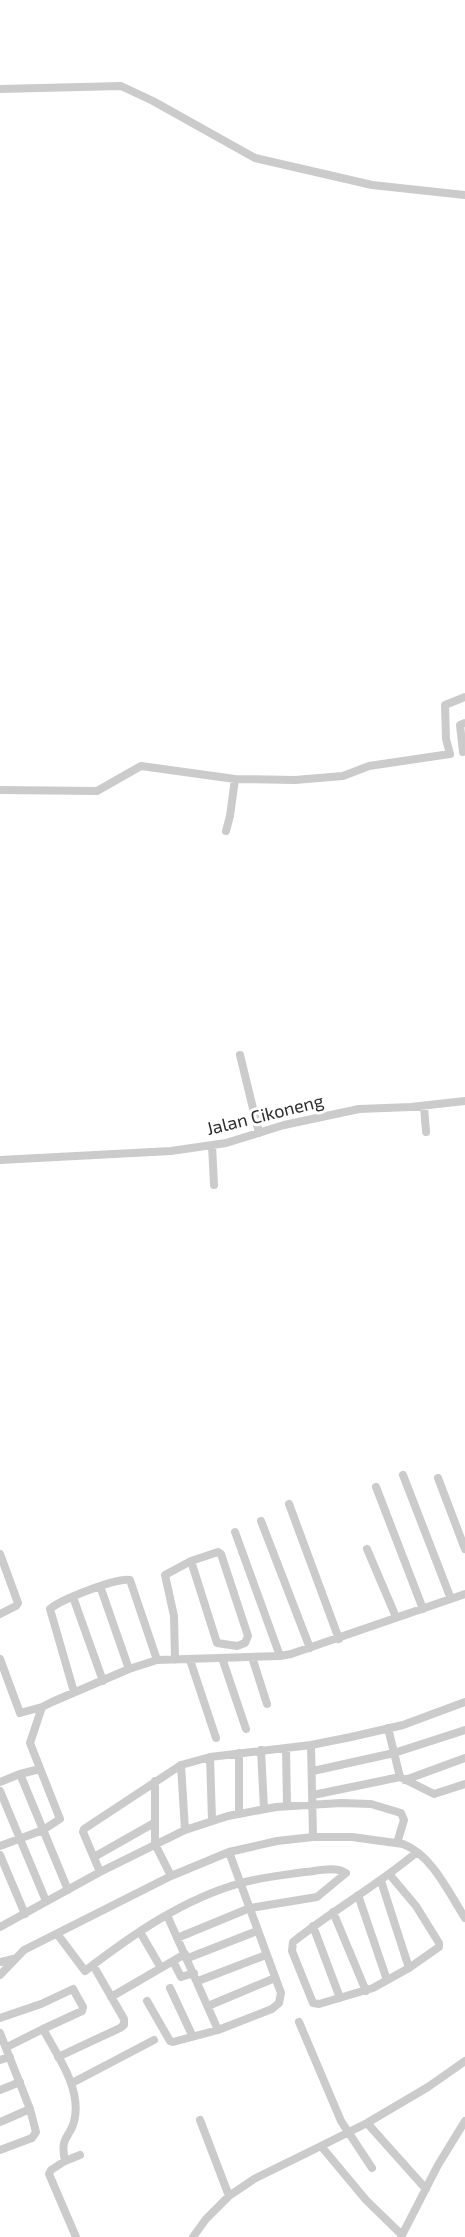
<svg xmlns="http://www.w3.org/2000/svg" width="465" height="2237" viewBox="0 0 465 2237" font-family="'Exo 2',sans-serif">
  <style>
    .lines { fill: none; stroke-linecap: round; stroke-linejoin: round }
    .minor { stroke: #cbcbcb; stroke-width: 8 }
    .labels { text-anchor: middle; stroke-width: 6; stroke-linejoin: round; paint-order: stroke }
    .street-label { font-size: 18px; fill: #2e2e2e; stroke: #fff }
  </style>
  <rect width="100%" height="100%" fill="#fff"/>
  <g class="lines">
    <!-- minor -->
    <path class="minor" d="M0,89L121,86L153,101L255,158L372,185L465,195
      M463,752L460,725L465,723
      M0,790L97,791L141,766L235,779L295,780L343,776L369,766L450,754L446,739L445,705L465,697
      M226,831L230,816L235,779
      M240,1055L259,1133
      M424,1106L426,1132
      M212,1145L214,1185
      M0,1160L171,1151L226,1143L284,1125L359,1109L411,1107L465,1101
      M403,1475L451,1599
      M438,1478L465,1549
      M376,1487L423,1609
      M289,1504L339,1639
      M261,1521L310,1648
      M235,1532L280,1656
      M367,1549L396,1617
      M0,1554L18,1603L16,1606L0,1614
      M100,1586L129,1669
      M73,1597L103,1681
      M252,1657L267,1704
      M222,1658L246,1729
      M0,1659L20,1713L42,1707
      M175,1660L174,1616L165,1575L191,1561L217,1643L237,1646L245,1643L248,1636L221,1554L218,1552L191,1561
      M190,1660L216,1738
      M74,1692L50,1609C60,1600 117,1577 130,1580L157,1660
      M388,1728L400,1777
      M311,1745L313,1837
      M286,1748L287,1806
      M261,1750L264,1809
      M239,1753V1814
      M210,1757L212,1820
      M181,1765L185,1830
      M313,1771L394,1753L465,1730
      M20,1774L68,1890
      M405,1780L465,1758
      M155,1781V1844L171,1876
      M0,1782L20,1774L40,1769
      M0,1791L46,1901
      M313,1795L400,1777L434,1794L465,1784
      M0,1846L43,1830L60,1819L30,1743L42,1707L52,1702L129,1669L157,1660L280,1656L291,1654L465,1594
      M0,1855L25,1914
      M94,1857L154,1823
      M100,1872L185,1830L228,1816L276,1807L341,1803L371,1804L401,1813L404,1820L397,1843
      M390,1875L416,1906L439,1943V1947L409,1968L373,1988L319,2004L313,2003L292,1951L293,1942C333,1910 378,1885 417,1852
      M381,1881L409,1968
      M358,1895L387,1980
      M333,1912L366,1991
      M167,1915L218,2030
      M313,1926L340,1998
      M0,1927L100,1872L83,1832L84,1829L181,1765L210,1757L311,1745L351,1737L403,1725L465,1702
      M140,1932L161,1968
      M58,1935L85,1971C132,1935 183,1899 241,1883C262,1877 284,1875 305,1872C317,1871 335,1866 346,1873L317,1897L250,1908L177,1938
      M188,1958L257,1931
      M173,1961L181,1977L194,1973
      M0,1962L13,1959
      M0,1975L24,1950L171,1876L229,1852L277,1841L313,1837H352L403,1844C432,1855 449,1893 465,1918
      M198,1981L266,1955
      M170,1988L192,2035
      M111,1997L185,1954
      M147,2001L170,2041L173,2042L218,2030L272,2009L279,2003L281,1993L229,1852
      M208,2006L275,1978
      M0,2018L41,2004L73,1989L83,2007L82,2011L43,2029
      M299,2022L341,2121L372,2168
      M0,2033L30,2109L36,2132L32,2138L0,2150
      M7,2047L43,2029C57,2055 80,2086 75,2117C72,2138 59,2134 65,2161L51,2170L49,2174L76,2237
      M58,2057L120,2028L124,2025V2019L93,1965
      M0,2060L10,2057
      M72,2083L154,2040
      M0,2090L20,2082
      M200,2120L229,2196L254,2179L321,2146L366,2200L402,2235
      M0,2122L30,2109
      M367,2123L426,2189
      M321,2146L367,2123L428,2087L465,2061
      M65,2161L80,2155
      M193,2237L206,2219L229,2196
      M401,2237L438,2165L465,2121"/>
  </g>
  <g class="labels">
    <!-- street labels -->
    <g class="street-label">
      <text transform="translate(265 1115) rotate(-14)" y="6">Jalan Cikoneng</text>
    </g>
  </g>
</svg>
